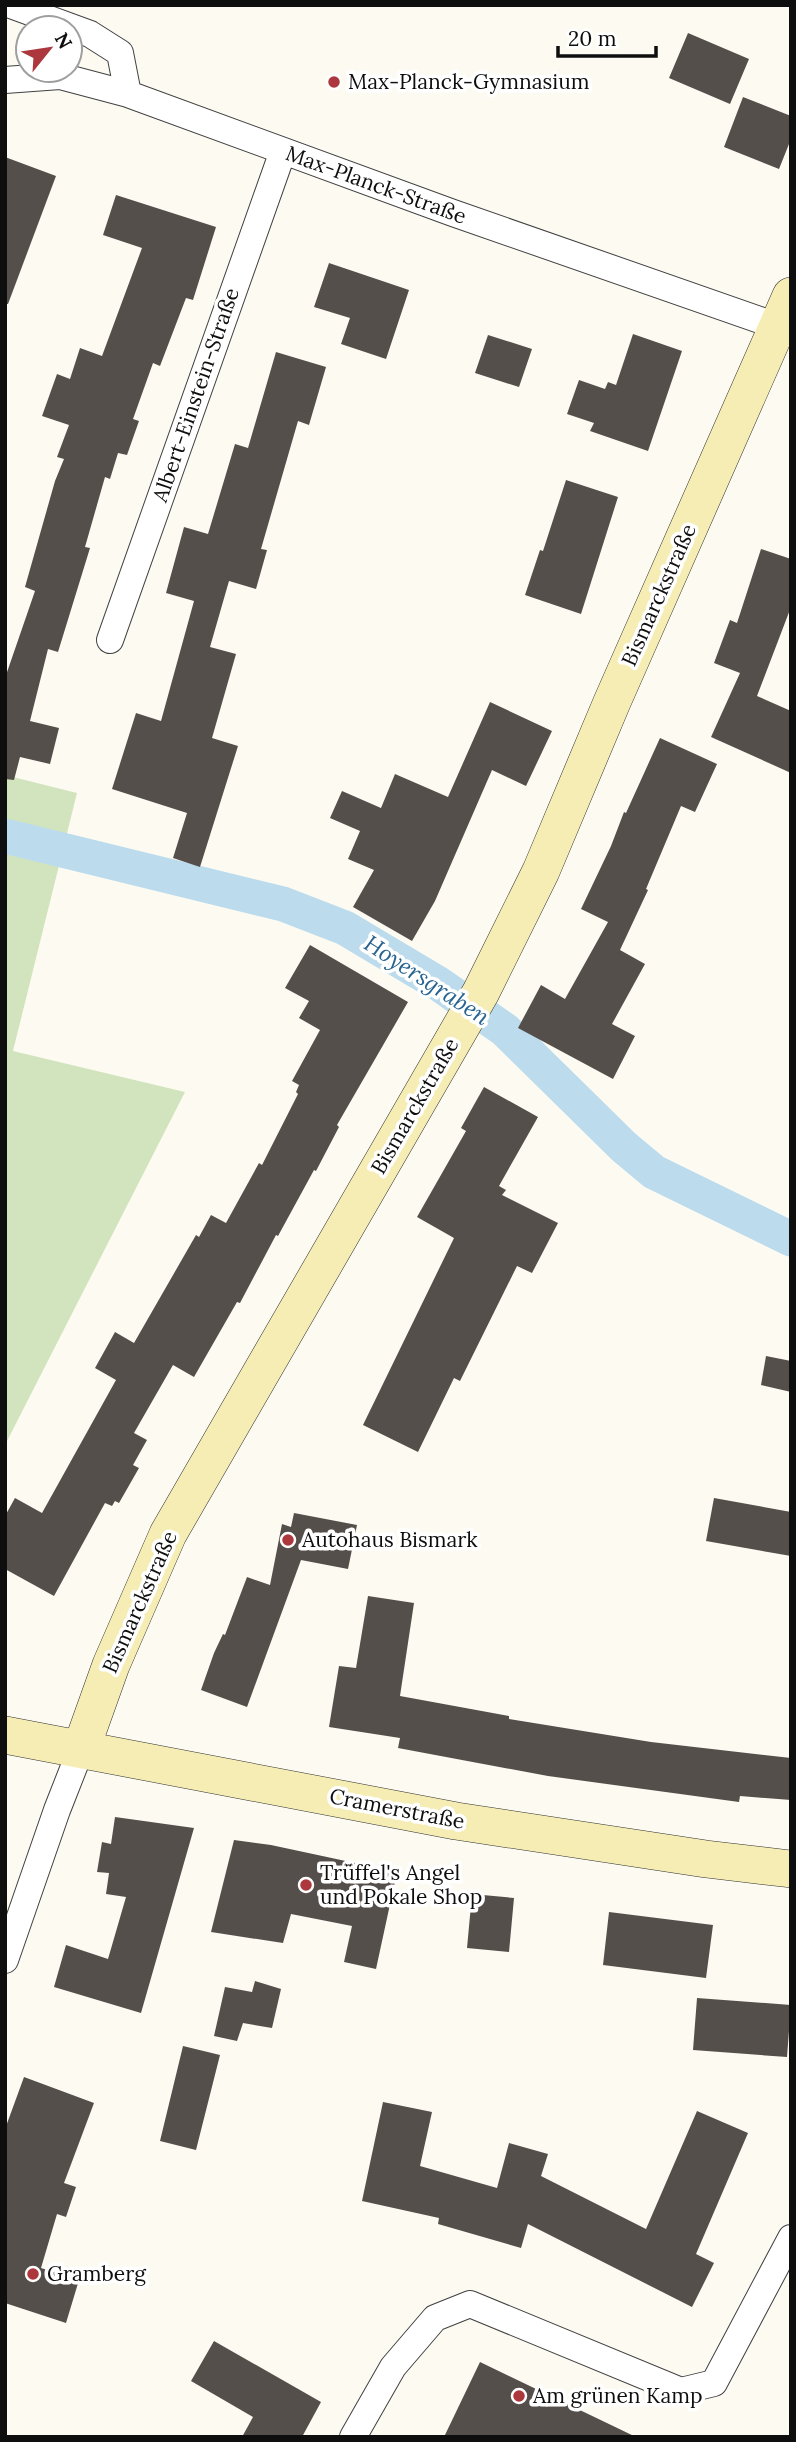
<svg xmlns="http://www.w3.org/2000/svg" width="796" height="2442" viewBox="0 0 796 2442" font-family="Lora,serif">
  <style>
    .green { fill: #d2e4be }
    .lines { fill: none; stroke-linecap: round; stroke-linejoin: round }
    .canal { stroke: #bcdcee; stroke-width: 35 }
    .building { fill: #554f4c }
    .street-casing { stroke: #414141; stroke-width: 28 }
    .secondary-casing { stroke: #303030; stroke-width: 38 }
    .street { stroke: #fff; stroke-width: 26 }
    .secondary { stroke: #f5edb4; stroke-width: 37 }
    .poi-dot { fill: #ac383e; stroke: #fff; stroke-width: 2.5 }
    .labels { text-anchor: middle; stroke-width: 7; stroke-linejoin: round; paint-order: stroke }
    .poi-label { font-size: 21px; fill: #0e0e0e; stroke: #fff; text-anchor: start }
    .street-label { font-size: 21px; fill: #0e0e0e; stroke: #fff }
    .water-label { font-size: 23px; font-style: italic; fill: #276390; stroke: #fff }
  </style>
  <rect width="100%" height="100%" fill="#fdfbf1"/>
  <!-- green -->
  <path class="green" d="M5,775L77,793L13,1051L185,1092L5,1445Z"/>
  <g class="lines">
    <!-- canal -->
    <path class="canal" d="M5,836L283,904L345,928L439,984L505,1030L624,1147L654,1172L791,1239"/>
  </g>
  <!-- building -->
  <path class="building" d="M688,33L749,59L730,104L669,78Z
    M743,97L791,116V139L779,169L724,147Z
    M5,157L56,176L8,304H5Z
    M116,195L216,227L193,300L186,298L160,366L153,363L133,419L139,421L127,455L118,453L110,479L105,477L85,547L90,548L58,652L48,649L30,721L59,728L50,764L20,757L14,780L5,779V678L35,591L25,587L55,481L64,459L57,457L69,425L42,416L57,374L70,379L80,348L102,356L142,248L103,235Z
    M329,263L409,290L386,359L341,344L350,318L314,307Z
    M633,334L682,351L648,451L590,431L594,423L567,414L579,380L605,389L608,382L616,385Z
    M488,335L532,349L519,387L475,373Z
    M276,352L326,367L309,425L298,421L261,549L267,550L256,589L229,581L210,647L236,654L212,738L238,746L200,867L173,858L187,813L112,789L136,713L161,721L194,601L166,593L184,527L208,534L235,444L248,448Z
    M566,480L618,497L581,614L525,595L540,550L543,551Z
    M761,549L791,559V607L757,696L791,711V773L711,737L740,673L714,663L730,620L737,623Z
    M490,702L552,731L526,786L492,770L435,901L412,941L353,907L374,870L348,859L360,831L330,818L342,791L381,808L395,774L448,797Z
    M660,738L717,764L695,812L681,806L646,889L648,890L620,950L645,964L612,1024L635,1036L613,1079L518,1028L541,985L565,999L608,922L581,909L611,846L624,812L626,813Z
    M310,945L408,1002L337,1125L339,1127L316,1171L314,1170L278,1236L276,1235L240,1303L237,1302L194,1377L173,1365L134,1433L147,1440L133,1465L139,1468L119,1503L115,1501L112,1506L105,1503L54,1596L5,1569V1516L15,1498L42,1513L116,1380L95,1368L115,1332L134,1343L196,1235L199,1237L211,1215L226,1223L259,1163L262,1165L298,1094L296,1092L299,1085L292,1081L320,1030L299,1018L309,1001L285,988Z
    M484,1087L538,1117L499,1186L506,1190L502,1195L558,1223L532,1273L517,1266L460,1381L454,1378L418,1452L363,1425L454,1238L417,1217L466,1131L461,1128Z
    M766,1356L791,1361V1392L761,1385Z
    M714,1498L791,1512V1556L706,1541Z
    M294,1513L357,1525L348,1569L301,1560L247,1707L201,1690L214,1653L223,1634L225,1635L247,1577L270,1585L282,1524L291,1527Z
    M368,1596L414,1603L400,1696L509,1716V1719L651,1742L791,1758V1800L740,1796L739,1802L548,1776L398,1748L400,1738L329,1727L339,1666L356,1668Z
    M115,1817L194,1828L141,2013L54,1987L66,1945L108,1959L126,1897L106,1894L109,1873L97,1872L102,1842L111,1844Z
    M234,1840L271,1845L397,1872L376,1969L344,1962L352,1926L291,1914L283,1943L211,1932Z
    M472,1894L514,1898L509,1952L467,1948Z
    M609,1912L713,1925L706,1978L603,1965Z
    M255,1981L281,1989L272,2028L243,2023L237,2041L214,2036L225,1987L252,1992Z
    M697,1998L791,2005L787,2057L693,2050Z
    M183,2046L220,2055L196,2150L160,2141Z
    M24,2077L94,2103L64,2183L76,2187L66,2217L57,2214L41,2268L79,2280L66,2323L5,2303V2129Z
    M383,2102L432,2112L420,2166L497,2188L509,2143L548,2154L541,2176L646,2229L697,2111L748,2133L696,2254L714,2263L692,2307L528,2224L521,2248L438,2224L439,2218L362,2201Z
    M214,2341L321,2402L302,2437H242L253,2417L191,2381Z
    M480,2362L636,2437H444Z"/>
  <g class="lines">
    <defs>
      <path id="street" d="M11,5L90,34L120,53L128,94
        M5,80L60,76L128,94L453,213L777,326
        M110,640L283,151
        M5,1960L57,1810L81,1749
        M353,2437L393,2367L435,2318L470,2304L681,2391L714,2383L791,2238"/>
      <path id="secondary" d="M5,1735L456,1821L706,1859L791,1869
        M81,1749L111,1665L168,1534L481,992L541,871L612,702L791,296"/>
    </defs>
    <!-- street casing -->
    <use href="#street" class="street-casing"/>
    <!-- secondary casing -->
    <use href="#secondary" class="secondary-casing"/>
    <!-- street -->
    <use href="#street" class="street"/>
    <!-- secondary -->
    <use href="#secondary" class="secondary"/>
  </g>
  <!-- markers -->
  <g class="poi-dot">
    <circle cx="334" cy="82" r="7"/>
    <circle cx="288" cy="1540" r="7"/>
    <circle cx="306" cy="1885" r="7"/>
    <circle cx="33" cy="2274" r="7"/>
    <circle cx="519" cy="2396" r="7"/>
  </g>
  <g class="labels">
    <!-- poi labels -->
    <g class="poi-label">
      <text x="348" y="89">Max-Planck-Gymnasium</text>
      <text x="302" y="1547">Autohaus Bismark</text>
      <text x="320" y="1880">Trüffel's Angel<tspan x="320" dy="24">und Pokale Shop</tspan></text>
      <text x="47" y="2281">Gramberg</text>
      <text x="533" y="2403">Am grünen Kamp</text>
    </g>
    <!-- street labels -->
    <g class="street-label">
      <text transform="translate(376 185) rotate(20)" y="7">Max-Planck-Straße</text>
      <text transform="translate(196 395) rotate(-71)" y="7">Albert-Einstein-Straße</text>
      <text transform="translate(659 595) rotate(-66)" y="7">Bismarckstraße</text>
      <text transform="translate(415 1106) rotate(-60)" y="7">Bismarckstraße</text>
      <text transform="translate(140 1602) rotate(-66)" y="7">Bismarckstraße</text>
      <text transform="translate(397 1809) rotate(11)" y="7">Cramerstraße</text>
    </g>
    <!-- water labels -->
    <g class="water-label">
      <text transform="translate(427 980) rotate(33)" y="8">Hoyersgraben</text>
    </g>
  </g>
  <!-- border -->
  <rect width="796" height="2442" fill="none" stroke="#0e0e0e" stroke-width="14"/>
  <!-- north arrow -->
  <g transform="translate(49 49) rotate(60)"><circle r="33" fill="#ffffff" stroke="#9f9f9f" stroke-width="2"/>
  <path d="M0-5L12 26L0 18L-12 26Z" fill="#ac383e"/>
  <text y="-10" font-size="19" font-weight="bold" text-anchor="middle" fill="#0e0e0e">N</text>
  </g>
  <!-- scale -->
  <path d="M558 46v10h98v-10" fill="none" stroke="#0e0e0e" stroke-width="3.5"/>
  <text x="568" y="46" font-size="21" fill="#0e0e0e" stroke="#ffffff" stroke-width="5" paint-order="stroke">20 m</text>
</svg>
